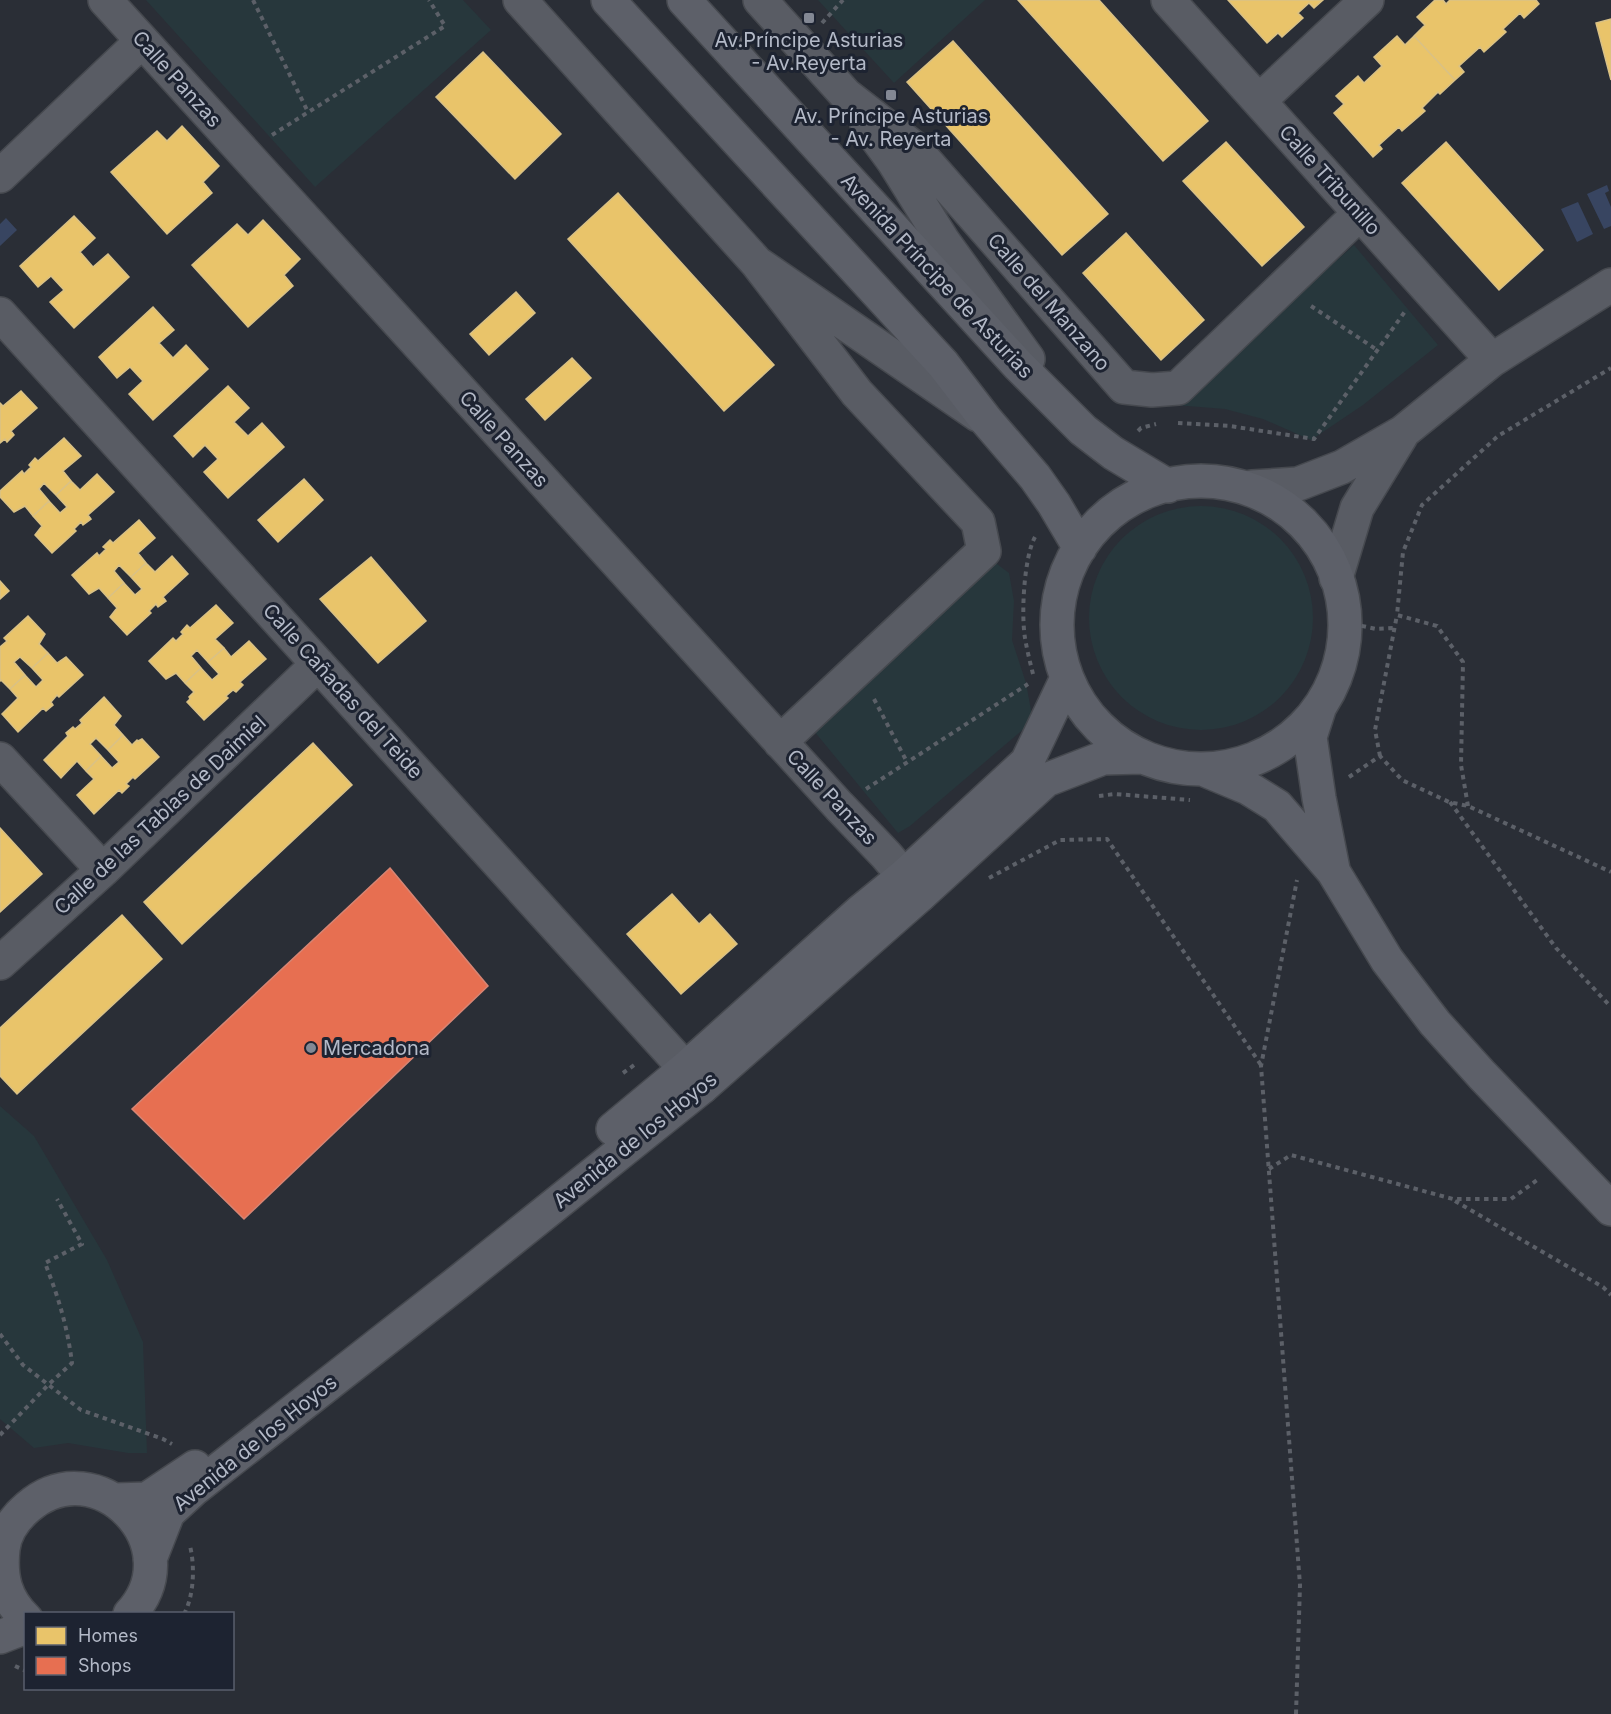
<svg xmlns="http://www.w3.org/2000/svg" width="1611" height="1714" viewBox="0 0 1611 1714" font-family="Inter,sans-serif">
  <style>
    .green { fill: #27373c }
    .water { fill: #384561 }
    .homes { fill: #e9c46a; stroke: #d9c186; stroke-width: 1.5 }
    .shops { fill: #e76f51; stroke: #d78574; stroke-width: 1.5 }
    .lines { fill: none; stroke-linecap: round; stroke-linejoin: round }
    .street-casing { stroke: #46494f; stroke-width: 36 }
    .secondary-casing { stroke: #46494f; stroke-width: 36 }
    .path { stroke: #5c6068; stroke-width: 4; stroke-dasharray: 4.5 4.5; stroke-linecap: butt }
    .street { stroke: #595c64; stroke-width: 33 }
    .secondary { stroke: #5d6069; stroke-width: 33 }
    .poi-dot { fill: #838894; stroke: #1d2331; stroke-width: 2 }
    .labels { text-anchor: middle; stroke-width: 6; stroke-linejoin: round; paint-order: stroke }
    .poi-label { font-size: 20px; fill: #b3b9c7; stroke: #1d2331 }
    .street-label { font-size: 20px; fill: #b3b9c7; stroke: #1d2331 }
  </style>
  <rect width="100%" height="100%" fill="#2a2e36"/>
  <!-- green -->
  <path class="green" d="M146,0H463L491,30L315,187Z
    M818,0H985L894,83Z
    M1354,245L1438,345L1363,405L1311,440L1263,419L1225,409L1175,405Z
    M1089 618a112 112 0 1 1 224 0a112 112 0 1 1-224 0Z
    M993,561L1009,573L1014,601L1012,640L1026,683L1033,721L910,826L898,833L814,731Z
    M0,1106L34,1136L107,1260L143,1342L147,1453H128L68,1443L34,1448L0,1419Z"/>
  <!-- water -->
  <path class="water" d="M1607,185L1609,191L1605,193L1611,207V226L1604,229L1587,194Z
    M1578,202L1593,234L1577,242L1561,209Z
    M6,218L17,230L0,246V224Z"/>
  <!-- homes -->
  <path class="homes" d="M1018,0H1099L1208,121L1163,161Z
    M1228,0H1323L1314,8L1309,3L1298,13L1303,18L1282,37L1278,33L1267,43Z
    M1435,0H1443L1446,4L1450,0H1536L1539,4L1524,18L1520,13L1503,29L1506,32L1484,52L1480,47L1459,66L1464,72L1455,80L1414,36L1425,25L1417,17Z
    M1611,19V80L1596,23Z
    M1397,36L1405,45L1414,36L1455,80L1440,94L1438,92L1422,108L1425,111L1402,131L1399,127L1379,145L1382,149L1373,157L1334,113L1344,104L1336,96L1358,76L1364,83L1382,66L1374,57Z
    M953,41L1108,214L1062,255L907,82Z
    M483,52L561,134L515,179L436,97Z
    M182,126L219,166L203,182L212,193L167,234L111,172L157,131L167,141Z
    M1226,142L1304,227L1262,266L1183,181Z
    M1446,142L1543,250L1499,290L1402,183Z
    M618,193L774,365L724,411L568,239Z
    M74,216L95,238L80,252L93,267L108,254L129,277L74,328L50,302L64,290L51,276L38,287L20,266Z
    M263,220L300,259L284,275L293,286L248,327L192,265L237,224L248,235Z
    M1126,233L1204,320L1161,360L1083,273Z
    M516,292L535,313L489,355L470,334Z
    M153,307L174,330L159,343L173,358L186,345L208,369L153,420L129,394L143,381L130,367L117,378L99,357Z
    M572,358L591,378L545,420L526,399Z
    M228,386L249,408L234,422L248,436L262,423L284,447L228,498L204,472L218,459L205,445L193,457L174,436Z
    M21,391L37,408L11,431L14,435L7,442L5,439L0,443V403L3,406Z
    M64,438L81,456L63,471L71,481L56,495L44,483L39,489L49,501L33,516L25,506L14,512L0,497V491L22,471L24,474L31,467L29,465L35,458L38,461Z
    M97,474L114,492L88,515L91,519L83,525L81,522L74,529L76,531L52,553L35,535L42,526L33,516L49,501L60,513L67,507L56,495L71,481L80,490Z
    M304,479L323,500L278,542L258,520Z
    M139,520L155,538L138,553L146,563L131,577L119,565L114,571L124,583L108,598L99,588L89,594L72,575L97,553L99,556L106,549L103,547L110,540L113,543Z
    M172,556L188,574L163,597L166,601L158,607L156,604L149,611L151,613L127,635L110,617L117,608L108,598L124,583L135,595L142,589L131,577L146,563L155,572Z
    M371,557L426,621L378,663L320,599Z
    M0,581L9,591L0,599Z
    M216,605L233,623L215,639L224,648L208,662L197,650L191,656L201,668L185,683L176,673L166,679L149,661L173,638L176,641L183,634L181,632L187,625L190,628Z
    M28,616L45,634L39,644L48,653L32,668L20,657L14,662L25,675L10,689L1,680L0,681V647L7,641L4,638Z
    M249,641L266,659L240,682L243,685L236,692L233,690L226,696L228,698L204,720L187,702L190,699L189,697L194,692L185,683L201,668L212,680L219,674L208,662L224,648L231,657Z
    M48,653L57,663L66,657L83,675L59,697L57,695L51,702L53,705L46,711L43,708L18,732L2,714L18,698L10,689L25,675L36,687L43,680L32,668Z
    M104,697L121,716L114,725L123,735L108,750L96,738L90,744L101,756L86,771L77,761L61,778L44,760L68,736L66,733L73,727L75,729L82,723L80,720Z
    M123,735L132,745L137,740L138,741L142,739L159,757L135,779L133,777L126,784L129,786L122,793L119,790L94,814L77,795L94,779L86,771L101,756L112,768L119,762L108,750Z
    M313,743L352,785L182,944L144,902Z
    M0,828L42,874L0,912Z
    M672,894L699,924L710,914L737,944L681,994L627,934Z
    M122,915L162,959L17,1094L0,1076V1028Z"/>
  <!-- shops -->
  <path class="shops" d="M390,868L488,986L244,1219L132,1109Z"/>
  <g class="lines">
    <defs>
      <path id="street" d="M105,0L839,806L886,855L920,895
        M520,0L757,263L978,415
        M760,0L846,95L913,147L1124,387L1152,390L1178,388L1359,214
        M1168,0L1492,360
        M1259,101L1367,0
        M867,125L894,162L943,241L1028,359
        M0,176L142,41
        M757,263L857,393L978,522L984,551L780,742
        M0,314L702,1087
        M1252,487L1298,484L1342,467L1403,432L1492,360L1611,285
        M1336,578L1357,508L1401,436
        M0,759L103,870
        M0,963L103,870L318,664"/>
      <path id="secondary" d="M608,0L943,364L986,420L1035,477L1054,504L1080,548
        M684,0L1019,366L1083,430L1113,453L1168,486
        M1057 625a144 144 0 1 1 288 0a144 144 0 1 1-288 0Z
        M1320,706L1310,737L1319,798L1333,869
        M1205,770L1248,788L1277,806L1333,871L1387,960L1435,1023L1482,1075L1611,1209
        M613,1129L685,1069L861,911L904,876L1027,762L1067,678
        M116,1500L147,1499L195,1467
        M150,1559L168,1513L194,1489L461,1280L702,1087L920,895L1046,780L1103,758L1142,757
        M26,1619C5,1599 0,1577 3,1549C5,1532 15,1518 28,1507C97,1447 193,1546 130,1614
        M0,1637L26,1627"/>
    </defs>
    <!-- street casing -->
    <use href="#street" class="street-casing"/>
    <!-- secondary casing -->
    <use href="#secondary" class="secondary-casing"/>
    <!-- path -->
    <path class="path" d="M253,0L308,112
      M822,23L843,0
      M272,135L445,26L429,0
      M1311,306L1377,350
      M1178,423L1230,426L1314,439L1406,310
      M1138,431L1141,428L1156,424
      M1344,622L1376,629L1395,628
      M1033,674C1030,662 1027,650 1025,638C1021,614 1024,557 1035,537
      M874,699L907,762
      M1380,756L1375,730L1397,615
      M1349,777L1380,756L1402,780L1449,802L1468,806L1611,872
      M866,789L1028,684
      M1099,796L1115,794L1190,800
      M1450,802L1556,948L1611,1007
      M1468,806L1461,765L1463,662L1437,626L1397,615L1403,552L1422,505L1498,436L1611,368
      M989,878L1060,840L1107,839L1261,1065
      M623,1073L637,1063
      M1269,1169L1291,1155L1453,1199H1511L1540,1178
      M1455,1201L1603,1287L1611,1295
      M0,1334L23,1365L81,1410L163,1439L172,1444
      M0,1435L48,1385L72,1363C67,1325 59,1299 45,1263L82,1244L57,1199
      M184,1614C194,1596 195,1566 190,1546
      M15,1666L26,1671
      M1296,1714L1300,1585L1261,1066L1297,880"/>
    <!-- street -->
    <use href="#street" class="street"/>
    <!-- secondary -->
    <use href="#secondary" class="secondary"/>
  </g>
  <!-- markers -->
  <g class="poi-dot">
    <rect x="803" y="12" width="12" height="12" rx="3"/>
    <rect x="885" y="89" width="12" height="12" rx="3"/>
    <circle cx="311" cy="1048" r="6"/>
  </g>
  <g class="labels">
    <!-- poi labels -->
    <g class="poi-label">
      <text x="809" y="47">Av.Príncipe Asturias<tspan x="809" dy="23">- Av.Reyerta</tspan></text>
      <text x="891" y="123">Av. Príncipe Asturias<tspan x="891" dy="23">- Av. Reyerta</tspan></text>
      <text x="323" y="1055" text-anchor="start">Mercadona</text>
    </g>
    <!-- street labels -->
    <g class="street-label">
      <text transform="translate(177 79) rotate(48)" y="7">Calle Panzas</text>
      <text transform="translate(1330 180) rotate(48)" y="7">Calle Tribunillo</text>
      <text transform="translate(937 276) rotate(47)" y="7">Avenida Príncipe de Asturias</text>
      <text transform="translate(1049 302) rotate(49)" y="7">Calle del Manzano</text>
      <text transform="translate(504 439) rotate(48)" y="7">Calle Panzas</text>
      <text transform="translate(343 691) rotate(48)" y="7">Calle Cañadas del Teide</text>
      <text transform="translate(832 797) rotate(47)" y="7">Calle Panzas</text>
      <text transform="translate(160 815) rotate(-43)" y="7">Calle de las Tablas de Daimiel</text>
      <text transform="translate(635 1140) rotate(-39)" y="7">Avenida de los Hoyos</text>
      <text transform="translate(255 1443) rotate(-39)" y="7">Avenida de los Hoyos</text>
    </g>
  </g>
  <!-- legend -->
  <rect x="24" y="1612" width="210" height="78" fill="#1d2331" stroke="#595f6d" stroke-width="1.5"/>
  <rect x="36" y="1627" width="30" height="18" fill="#e9c46a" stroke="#595f6d" stroke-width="1.5"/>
  <text x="78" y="1642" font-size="18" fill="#b3b9c7">Homes</text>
  <rect x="36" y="1657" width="30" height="18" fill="#e76f51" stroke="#595f6d" stroke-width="1.5"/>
  <text x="78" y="1672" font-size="18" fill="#b3b9c7">Shops</text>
</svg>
